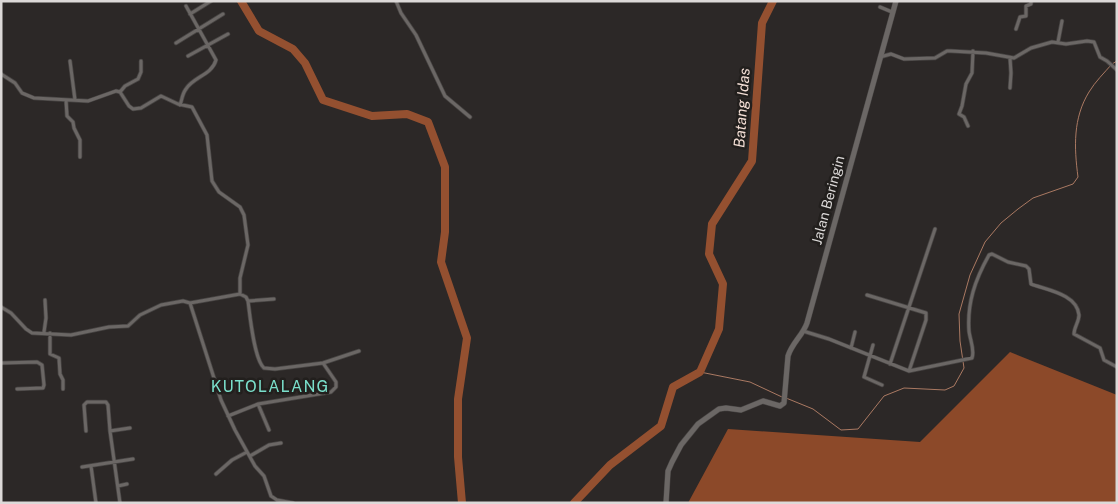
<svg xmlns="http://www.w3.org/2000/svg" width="1118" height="504" viewBox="0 0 1118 504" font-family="'Public Sans',sans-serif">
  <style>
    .forest { fill: #8c4929 }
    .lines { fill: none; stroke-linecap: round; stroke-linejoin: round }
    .stream { stroke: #aa7962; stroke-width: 1 }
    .river { stroke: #945030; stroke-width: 8 }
    .street-casing { stroke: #484544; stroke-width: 4.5 }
    .secondary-casing { stroke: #484544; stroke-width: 6 }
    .street { stroke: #6b6765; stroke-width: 3 }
    .secondary { stroke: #6b6765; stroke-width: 5 }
    .labels { text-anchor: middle; stroke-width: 5; stroke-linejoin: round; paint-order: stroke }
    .street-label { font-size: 14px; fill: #dcd9d8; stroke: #221f1d }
    .water-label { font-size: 15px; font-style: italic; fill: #f4dfd6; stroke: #221f1d }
    .quarter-label { font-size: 16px; letter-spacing: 1px; fill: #7adfcb; stroke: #221f1d }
  </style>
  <rect width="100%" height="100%" fill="#2c2827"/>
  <!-- forest -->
  <path class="forest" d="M1010,352L1117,395V503H688L728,429L920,442Z"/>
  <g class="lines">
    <!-- stream -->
    <path class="stream" d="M700,372L750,382L782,397
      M786,398L813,409L841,430L858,429L884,396L904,388L945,390L954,386L964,368L960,341L959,314L970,275L985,242L1001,223L1018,209L1033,198L1073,184L1078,177C1074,147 1073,118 1089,92C1095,82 1104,73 1112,64L1117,61"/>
    <!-- river -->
    <path class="river" d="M241,1L259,31L293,49L305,63L323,100L372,116L407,114L428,122L445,167V232L441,262L467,338L458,399V457L462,503
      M574,503L610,465L661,426L673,387L700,372L719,329L723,284L709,254L712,224L752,161L762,23L773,1"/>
    <defs>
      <path id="street" d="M396,1L401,13L416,35L445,96L470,117
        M880,7L892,12
        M190,14L211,1
        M1016,29L1020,17L1026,16V6L1031,4V1
        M1058,42L1062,21
        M176,43L223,14
        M188,56L228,34
        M880,57L891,54L904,59L935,58L947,51H951L986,53L1014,58L1031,48L1052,42L1066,44L1087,41L1094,42L1100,57L1107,61L1117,70
        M1010,58L1011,73L1010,88
        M70,61L75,100
        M1,74L15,83L22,93L34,98L88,101L116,91L120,92L129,106L133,109L141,108L161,96L178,104L192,107L207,135L212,181L219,192L240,207L244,215L248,245L240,278V294
        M120,92L125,86L138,79L141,72V61
        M66,100L67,116L73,122L74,128L80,140V157
        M180,105C182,100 182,94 186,89C193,77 212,75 216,60L186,6
        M968,126L964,117L959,114L962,106L966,84L972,73L973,51
        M867,295L926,313V320L909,371
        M248,301L274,299
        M190,303L240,294L246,297L248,301C250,316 254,359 264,368L275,369L323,363L359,351
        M1,307L11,313L26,329L32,333L71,335L109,327L128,326L140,315L161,305L183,301L190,303L221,400L235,430L255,466L264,476L271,496L277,500L293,503
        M803,331L829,339L909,371L972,358C975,350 970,340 969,331C967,303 975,280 989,255L992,254L1008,262L1026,266L1029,269L1031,284C1047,290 1077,294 1079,315C1079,322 1074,327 1074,334L1100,348L1104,360L1117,367
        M44,332L46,318L45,300
        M50,333V354L59,358L60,374L63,380V389
        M873,345L864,377L882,385
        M851,348L855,332
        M1,363L37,362L42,365L44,385L43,388L17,389
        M890,364L935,229
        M258,404L269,430
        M228,416L258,404L331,392L336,387V382L323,363
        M86,431L84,405L87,402H106L108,405L110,431L120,503
        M110,431L130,428
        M250,456L269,445L281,443
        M91,466L96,503
        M82,467L133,459
        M216,474L232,460L247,452
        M118,486L127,484"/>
      <path id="secondary" d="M666,503L668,471L672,462L681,445L698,424L719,409L726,408L741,410L763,401L780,406L784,403L788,356C792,343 803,335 807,323L896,1"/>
    </defs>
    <!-- street casing -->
    <use href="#street" class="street-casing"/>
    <!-- secondary casing -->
    <use href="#secondary" class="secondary-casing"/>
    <!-- street -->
    <use href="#street" class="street"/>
    <!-- secondary -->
    <use href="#secondary" class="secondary"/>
  </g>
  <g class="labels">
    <!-- street labels -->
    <g class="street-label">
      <text transform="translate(828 200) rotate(-75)" y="5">Jalan Beringin</text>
    </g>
    <!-- water labels -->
    <g class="water-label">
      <text transform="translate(742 108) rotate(-86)" y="5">Batang Idas</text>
    </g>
    <!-- quarter labels -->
    <g class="quarter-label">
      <text x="270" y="392">KUTOLALANG</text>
    </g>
  </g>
  <!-- border -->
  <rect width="1118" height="504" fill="none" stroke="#dcd9d8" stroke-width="5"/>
</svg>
